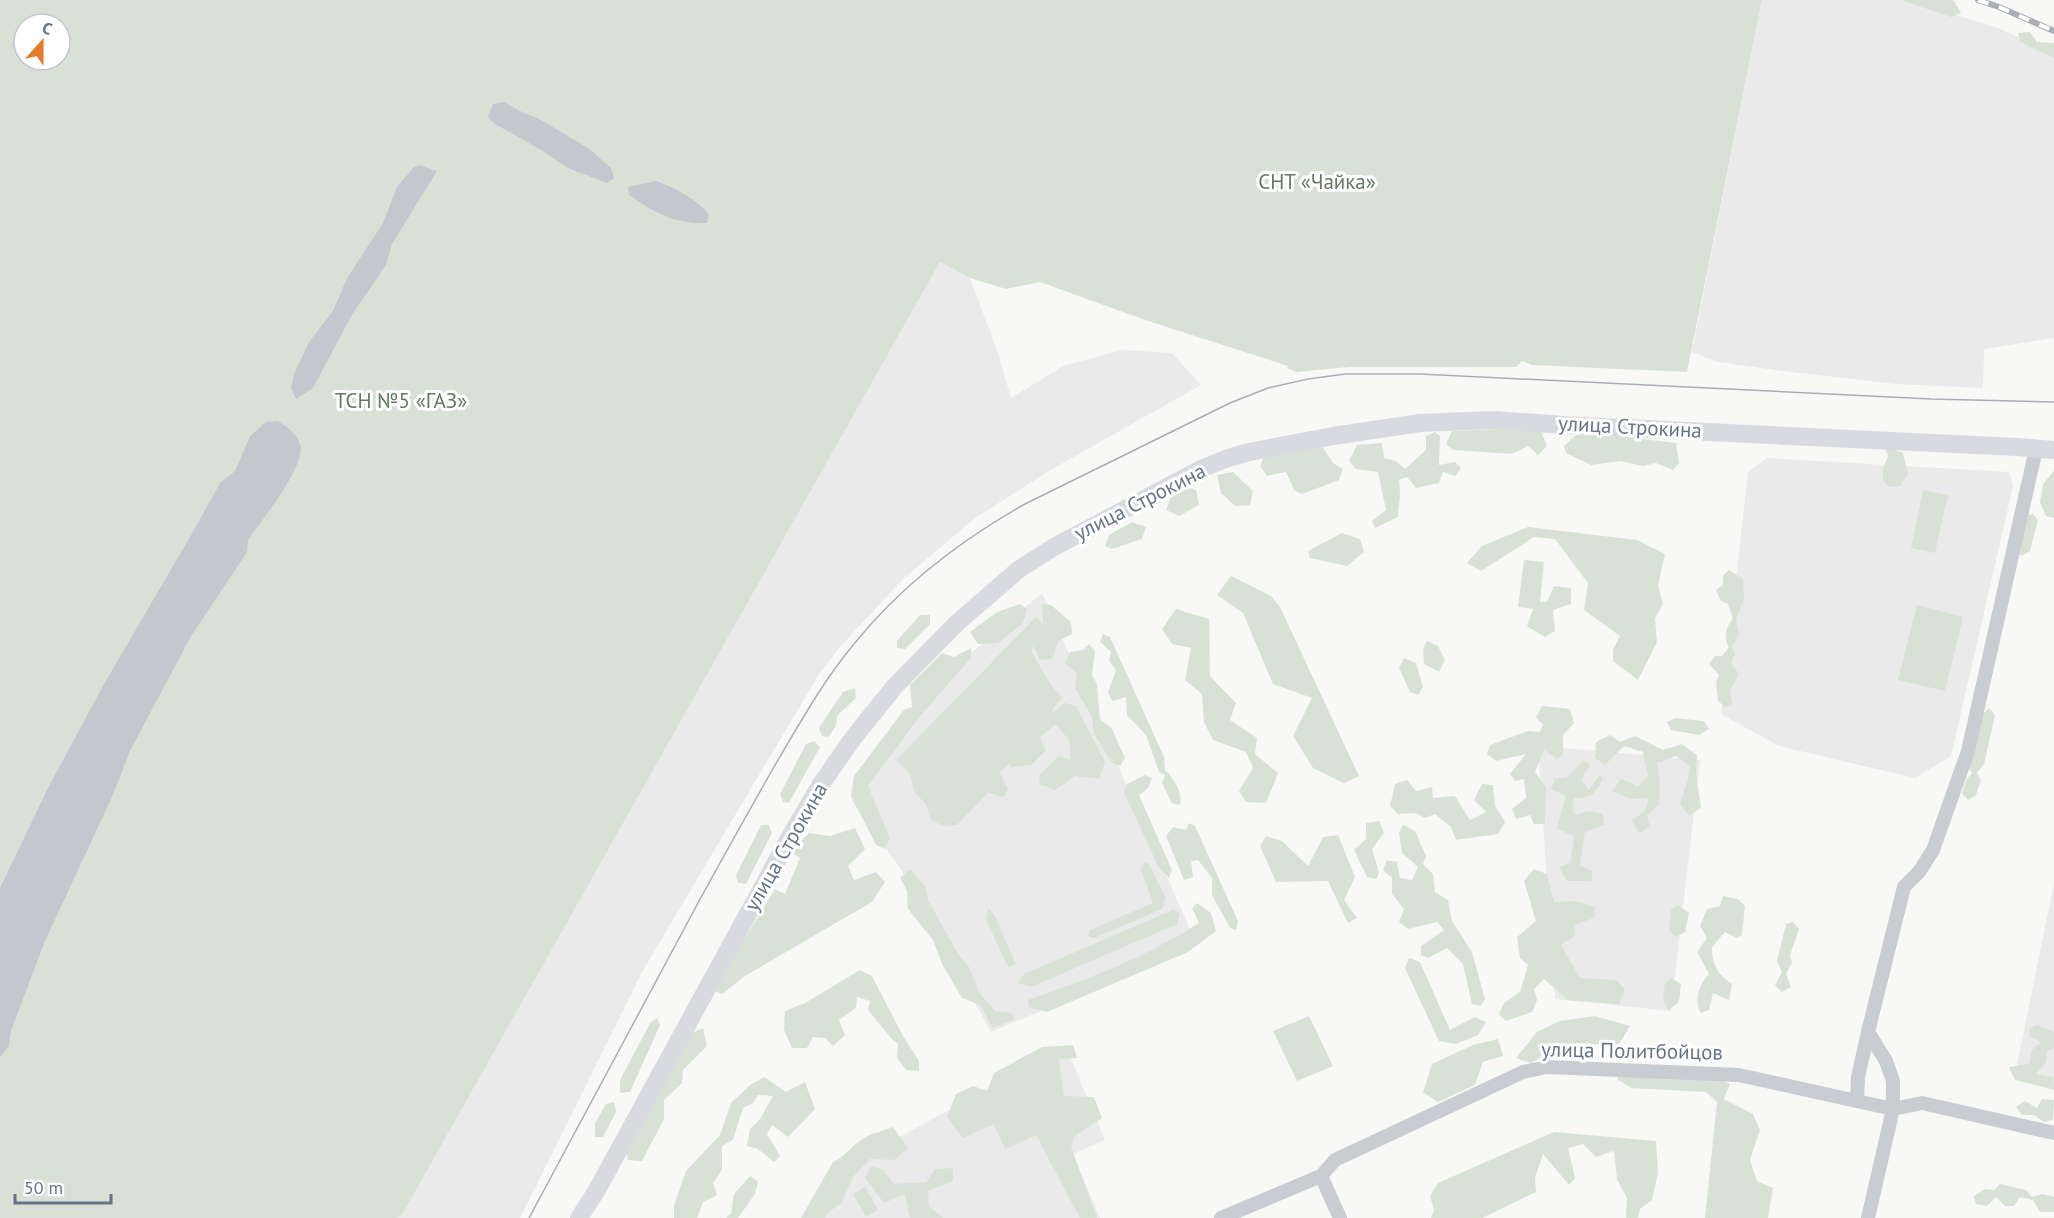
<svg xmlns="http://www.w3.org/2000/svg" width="2054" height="1218" viewBox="0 0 2054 1218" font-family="'PT Sans',sans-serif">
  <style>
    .built { fill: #e9eae9 }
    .green { fill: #d9e1d7; fill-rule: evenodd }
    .water { fill: #c1c9cf }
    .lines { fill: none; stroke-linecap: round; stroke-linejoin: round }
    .street { stroke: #c9ccd0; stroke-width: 14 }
    .secondary { stroke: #d8dae0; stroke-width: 18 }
    .tram { stroke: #a9adb4; stroke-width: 1.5 }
    .rail-casing { stroke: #a9adb4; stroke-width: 6 }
    .rail { stroke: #fff; stroke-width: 4; stroke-dasharray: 11; stroke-linecap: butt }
    .labels { text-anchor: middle; stroke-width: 6; stroke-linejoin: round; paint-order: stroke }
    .park-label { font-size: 21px; fill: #627a62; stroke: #fff }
    .street-label { font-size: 21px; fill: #677388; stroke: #fff }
  </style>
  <rect width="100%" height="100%" fill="#f8f9f6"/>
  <!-- built -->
  <path class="built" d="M1762,0H1910L2001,29L2054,54V338L1984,349L1983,388L1896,384L1783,371L1718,362L1692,352Z
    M940,262L970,278L998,353L1011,398L1063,366L1122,350L1172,353L1201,385L1054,468L975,518L902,580L839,648L819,674L642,972L520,1218H397L402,1215Z
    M1767,458L2009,472L2013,486L1951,756L1915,778L1779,746L1721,714L1748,472Z
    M1042,593L1197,945L991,1032L900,868L851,800L884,752L964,659Z
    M1538,746L1700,760L1671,1011L1555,999Z
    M2054,883V1087L2015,1075Z
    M1066,1047L1105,1140L1073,1154L1100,1218H820L851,1163Z"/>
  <!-- green -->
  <path class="green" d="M0,0H1762L1687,372L1532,365L1522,361L1516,367H1349L1296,372L1287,368L1288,366L1145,320L1040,282L1006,289L970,278L940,262L402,1215L397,1218H0ZM24,24H60V60H24Z
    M1901,0H1951L1954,1L1961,13L1951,17Z
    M2030,32L2037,42L2054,43V58L2020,42L2018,33Z
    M1499,429L1541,431L1547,446L1538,455L1528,446L1512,454L1453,450L1446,444L1452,431Z
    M1435,432L1440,436L1439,465L1455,462L1461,468L1455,476L1443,472L1439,483L1416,488L1407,477L1399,480L1400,494L1398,517L1375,528L1372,521L1386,510L1378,472L1356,469L1349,461L1357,445L1382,443L1384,458L1396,461L1405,469L1426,450V436Z
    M1576,435L1616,436L1676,443L1679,463L1673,470L1656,463L1643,466L1620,461L1591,465L1566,453L1564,446Z
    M1320,443L1333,463L1343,469L1339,480L1302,494L1294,490L1286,472L1267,476L1260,466L1265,454Z
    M1890,448L1903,453L1908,474L1900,486L1889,487L1883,480V469L1888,456L1885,449Z
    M2054,471V518L2046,516L2040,502L2043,484Z
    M1233,472L1253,491L1250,505L1235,506L1221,493L1217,475Z
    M1188,488L1196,490L1199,505L1179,516L1166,510L1171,496Z
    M1923,490L1948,495L1935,553L1911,548Z
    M2033,514L2038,520L2030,551L2021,556L2017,550L2026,516Z
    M1132,522L1146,527L1142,539L1112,549L1105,546L1109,535Z
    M1528,527L1637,540L1665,554L1658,585L1663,604L1655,618L1657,642L1638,680L1613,661V650L1620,636L1584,610L1588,583L1555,539L1534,537L1481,571L1467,563L1482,546Z
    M1342,533L1360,539L1364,552L1347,566L1310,558L1308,551Z
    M1524,560L1544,562L1540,602H1547L1554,586L1571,588V604L1553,610L1555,631L1545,637L1527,626L1533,609L1518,607Z
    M1729,570L1743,579L1744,599L1736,619L1739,634L1732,647L1735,654L1731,663L1739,674L1730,691L1732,704L1725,707L1718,701L1716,682L1719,675L1709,664L1715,656H1722L1729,647C1723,638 1726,626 1733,619L1728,604L1721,601L1716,590L1723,585V575Z
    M1231,576L1271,596L1280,607L1359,776L1344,783L1313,768L1293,736L1312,698L1273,684L1243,613L1217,595Z
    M1020,604L1027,609L1023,623L998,643L978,644L970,632L997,612Z
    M1042,604L1051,605L1071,622L1072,634L1058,641L1052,659L1040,660L1034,647L1036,642L1031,651L1051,685L1062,698L1054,707L1052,714L1065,703L1076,706L1105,762L1099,779L1075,776L1055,790L1039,784L1040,774L1059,756L1071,760L1069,740L1056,724L1040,737L1046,750L1031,765L1011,767L1009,763L1000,773L1008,789L1004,797L988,793L957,825L943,826L930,819L926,804L915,793L910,774L896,760L1036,617L1043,625Z
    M1917,605L1963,617L1945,691L1898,680Z
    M1176,609L1209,619L1210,676L1236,703L1230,720L1257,738L1255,754L1278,773L1266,803L1246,802L1239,791L1253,768L1246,752L1213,740L1204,722L1202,694L1185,680L1191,648L1172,644L1162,629Z
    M920,615H930V624L905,649L897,648V641Z
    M1103,634L1110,637L1164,757L1165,770C1174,778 1183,793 1180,805L1172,803L1162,783L1165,775L1159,772L1146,735L1127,715L1126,697L1112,701L1108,692L1116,670L1109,661L1111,652L1100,642Z
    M1427,641L1438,646L1445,660L1439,672L1424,664L1423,649Z
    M1089,644L1095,651L1092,675L1097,684L1100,720L1111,727L1125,758L1120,766L1111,762L1094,733L1092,717L1075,688L1077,674L1065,663L1070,652L1083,650Z
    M971,648V658L921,715L868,786L890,838L885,849L876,845L851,796L854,776L904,710L912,707L910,685L942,653L954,657Z
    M1404,658L1416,663L1423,687L1418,695L1410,692L1399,668Z
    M855,688L856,698L837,716L836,726L828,737L822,736L819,728L843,692Z
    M1542,706L1570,709L1574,723L1563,735V755L1557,759L1544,750L1535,772L1546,787L1545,824H1534L1530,815L1516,819L1512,809L1526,798L1524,779L1515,781L1510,774L1526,754L1496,761L1487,754L1490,745L1528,731L1540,732L1543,725L1536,717Z
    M1989,708L1995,715L1984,764L1977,773L1981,780L1976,795L1968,800L1962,793L1966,780L1972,773L1968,768L1980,717Z
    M1675,718L1704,721L1709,729L1699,735L1671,730L1667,722Z
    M1610,735L1620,742L1635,736L1663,750L1682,744L1697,755L1696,774L1701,808L1689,816L1680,804L1688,779L1690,766L1676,756L1657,763L1660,782L1659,804L1647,816L1650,827L1639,833L1632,820L1644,812L1649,798L1631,799L1612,791L1621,779L1638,786L1648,776L1643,752L1624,746L1605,765L1595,758L1596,742Z
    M814,741L820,747L789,803L783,802L780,794L806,744Z
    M1583,761L1590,764L1581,780L1589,790L1600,774L1603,779C1596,794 1589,799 1573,798L1574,815L1589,811L1603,814L1604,825L1585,832L1580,865L1593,871L1591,881H1567L1559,867L1570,863L1574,837L1557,828L1566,796L1551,789L1555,778H1566Z
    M1145,775L1152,778L1148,788L1139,795L1172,870L1169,878L1158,866L1124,792L1127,784Z
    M1407,780L1416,791L1432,787L1433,798L1455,796L1470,820L1486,812L1474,800L1482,784L1493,785L1495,806L1505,822L1498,834L1456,840L1451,827L1435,814L1425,818L1416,813L1398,814L1390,806L1395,784Z
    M1379,821L1384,833L1372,849L1379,872L1377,879L1367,877L1354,850L1366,839V823Z
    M1189,823L1195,826L1238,921L1236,930L1230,928L1212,895V878L1198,860L1191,861L1193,877L1184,880L1166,836L1173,827L1186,830Z
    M761,825H769L772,833L746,884L738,883L736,875Z
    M1403,825L1415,831L1426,856L1423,864L1433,874L1435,892L1448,900L1452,921L1472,952L1485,999L1481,1006L1472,1004L1463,964L1447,948L1428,958L1421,955V946L1444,930L1437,922L1408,929L1399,922L1404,909L1392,894V878L1383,870L1387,860L1397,862L1400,878L1412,880L1418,867L1402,853L1399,833Z
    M855,828L865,849L848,866L854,880L876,872L885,882L872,902L745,976L722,994L715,991L724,972L775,889L785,894L800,858L791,852L809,833L830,836Z
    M1338,835L1355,877L1344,900L1357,918L1348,923L1328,881L1276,882L1260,846L1266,836L1282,841L1308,866L1323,837Z
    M1144,862L1149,864L1166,898L1162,909L1094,938L1088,936L1090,930L1153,903L1141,870Z
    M910,869L925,886L928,900L958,954L969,967L980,994L995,1011L1012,1013L1015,1019L993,1028L980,1005L962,998L942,964L933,940L908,909L907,891L900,878Z
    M1534,869L1547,874L1554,902L1575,901L1595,907L1594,918L1574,925L1575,936L1561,945L1580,978L1616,980L1625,989L1619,1004L1568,1000L1544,979L1534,989L1537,1000L1532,1012L1506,1021L1499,1014L1504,1003L1520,992L1528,965L1520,958L1517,937L1536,921L1524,881Z
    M1723,896L1738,899L1745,906L1742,935L1737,938L1725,932L1712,947C1712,964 1717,974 1732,984L1729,1000L1713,993L1709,1010L1701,1013C1693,1000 1699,985 1709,974L1697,952L1707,938L1700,926L1707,909L1720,906Z
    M1197,903L1211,913L1216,931L1188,952L1047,1012L1029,1007L1028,1000C1084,981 1150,955 1199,923L1192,908Z
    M1678,905L1689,913L1685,932L1676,937L1669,931L1671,910Z
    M988,909L994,914L1016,964L1008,967L986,920Z
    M1173,910L1180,913L1177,924L1031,987L1018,983L1024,974Z
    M1793,922L1799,929L1790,955L1792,963L1786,973L1791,987L1782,992L1775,985L1782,972L1777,961L1786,924Z
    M1409,958L1420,962L1450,1030L1475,1017L1486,1022L1478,1035L1456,1044L1439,1041L1405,968Z
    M860,970L872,976L903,1036L919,1061V1071L906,1070L897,1058L898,1044L892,1039L868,1010L870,1001L857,997L856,1008L839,1020L845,1035L833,1046L825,1038L813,1037L807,1048H792L784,1030L785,1011L805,1003Z
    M1672,978L1681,984L1679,1002L1668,1010L1663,998L1665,983Z
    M1309,1016L1333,1066L1297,1081L1273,1031Z
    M1595,1016L1630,1026L1618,1046L1579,1043L1548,1053L1531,1063L1516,1058L1537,1032L1560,1021Z
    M657,1018L660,1025L630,1092L620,1093V1080L650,1023Z
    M2037,1025L2054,1032V1048L2047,1052L2046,1062L2036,1074L2053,1077L2054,1090L2015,1080L2009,1067L2029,1064L2032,1050L2041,1042L2030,1037L2029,1029Z
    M703,1028L707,1046L683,1070L682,1083L664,1100V1119L642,1161L628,1160L626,1146L685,1036Z
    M1498,1039L1503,1056L1483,1062L1475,1085L1438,1102L1423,1092L1432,1064L1473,1045Z
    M1073,1045L1077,1058L1059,1059L1064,1096L1094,1097L1102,1118L1075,1136L1071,1147L1097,1218H1080L1036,1135L1005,1149L994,1124L963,1138L947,1117L956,1094L973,1086L987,1091L994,1073L1042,1047Z
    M1629,1065L1718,1078L1730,1084L1724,1099L1753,1114L1760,1130L1750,1160L1757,1181L1773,1188L1768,1218H1705L1717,1102L1706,1092L1631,1088L1617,1079Z
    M764,1077L786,1092L805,1082L815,1109L788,1137L772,1125L767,1134L780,1156L774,1162L758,1149L747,1146L750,1129L760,1119L773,1096L758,1095L753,1103L743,1108L733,1140L722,1146V1170L713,1183L717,1195L703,1202L697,1218H674V1205L686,1171L720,1135L731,1103L750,1085Z
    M2042,1099L2054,1100L2053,1120L2044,1122L2034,1115H2022L2016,1107L2025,1101L2037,1108Z
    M614,1102L616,1112L603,1137H595V1123L606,1104Z
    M893,1127L908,1149L894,1160L870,1159L853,1177L841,1204L828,1212L825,1218H801L833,1162C845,1157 852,1145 864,1138C872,1133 883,1131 893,1127Z
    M1554,1132L1656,1141L1658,1173L1652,1200L1640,1209L1638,1218H1626L1627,1198L1617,1180L1614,1151L1596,1157L1583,1144L1568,1148L1575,1178L1569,1185L1543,1154L1535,1178L1536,1192L1482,1218H1431L1434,1210L1430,1196L1438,1183Z
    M871,1166L883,1170L894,1184L926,1182L935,1169L953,1168V1181L928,1191L929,1206L943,1218H910L905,1194L884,1203L865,1178Z
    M750,1176L758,1182L755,1194L738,1218H726L731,1213L734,1194Z
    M2000,1184L2026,1190L2032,1197L2042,1194L2054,1197V1212H2040L2033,1200L2020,1197L2014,1206H2005L1996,1197L1987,1206L1976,1204L1974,1196L1985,1189L1994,1190Z
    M865,1187L878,1210L866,1217L853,1194Z"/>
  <!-- water -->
  <path class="water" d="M504,102L522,112L541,120L588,148L611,168L614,178L607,183L568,168L541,150L495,124L488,117L493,104Z
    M419,165L437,171L392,244L386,265L353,313L313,388L296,399L291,388L294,374L309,342L333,311L347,278L383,223L397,187L413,168Z
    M656,181C676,188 694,198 709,214L707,223C673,224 656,213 629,195L628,187Z
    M278,421C287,427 296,432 300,444C307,465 261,521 248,540L247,552L191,636L130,751L112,797L45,941L11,1031L9,1046L0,1057V888L49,786L104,684L190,537L220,483L235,471L250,436L266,422Z"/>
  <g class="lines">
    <!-- street -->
    <path class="street" d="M1857,1100L1858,1077L1868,1032L1904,887L1919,872L1933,850L1968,751L2036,449
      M1321,1176L1340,1218
      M1221,1218L1321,1176L1335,1160L1523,1072L1547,1067L1739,1075L1893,1109L1922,1103L2054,1133
      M1868,1218L1893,1109V1081L1886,1061L1868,1032"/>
    <!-- secondary -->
    <path class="secondary" d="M579,1218L597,1190L791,835L821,784L854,737L895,686L957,623L1018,570L1054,547L1201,469L1228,458L1249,452L1333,436L1420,423L1494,420L1564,425L2017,447L2054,450"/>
    <!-- tram -->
    <path class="tram" d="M529,1218C585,1113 641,1008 698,903C723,857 749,811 775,765C800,723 823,681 854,644C900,587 961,540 1025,504L1230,403L1268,388L1308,379L1345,374H1420L1931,399L2054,402"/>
    <defs>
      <path id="rail" d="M1978,0L1999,7L2054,31"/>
    </defs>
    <!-- rail casing -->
    <use href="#rail" class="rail-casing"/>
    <!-- rail -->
    <use href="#rail" class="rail"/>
  </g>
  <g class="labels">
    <!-- park labels -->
    <g class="park-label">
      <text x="1317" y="189">СНТ «Чайка»</text>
      <text x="401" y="408">ТСН №5 «ГАЗ»</text>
    </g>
    <!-- street labels -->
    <g class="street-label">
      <text transform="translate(1630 427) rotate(3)" y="7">улица Строкина</text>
      <text transform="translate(1140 502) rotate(-27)" y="7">улица Строкина</text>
      <text transform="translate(786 847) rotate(-60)" y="7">улица Строкина</text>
      <text transform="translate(1632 1051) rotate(1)" y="7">улица Политбойцов</text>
    </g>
  </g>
  <!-- north arrow -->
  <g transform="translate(42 42) rotate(21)"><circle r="28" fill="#ffffff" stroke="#c2c7cf" stroke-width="1.5"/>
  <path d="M0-4.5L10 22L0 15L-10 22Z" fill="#e77a28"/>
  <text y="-9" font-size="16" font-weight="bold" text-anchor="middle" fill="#677388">С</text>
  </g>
  <!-- scale -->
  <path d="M15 1194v9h96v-9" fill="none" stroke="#677388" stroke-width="3"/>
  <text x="24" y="1194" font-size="18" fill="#677388" stroke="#ffffff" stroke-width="4.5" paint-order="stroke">50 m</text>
</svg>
